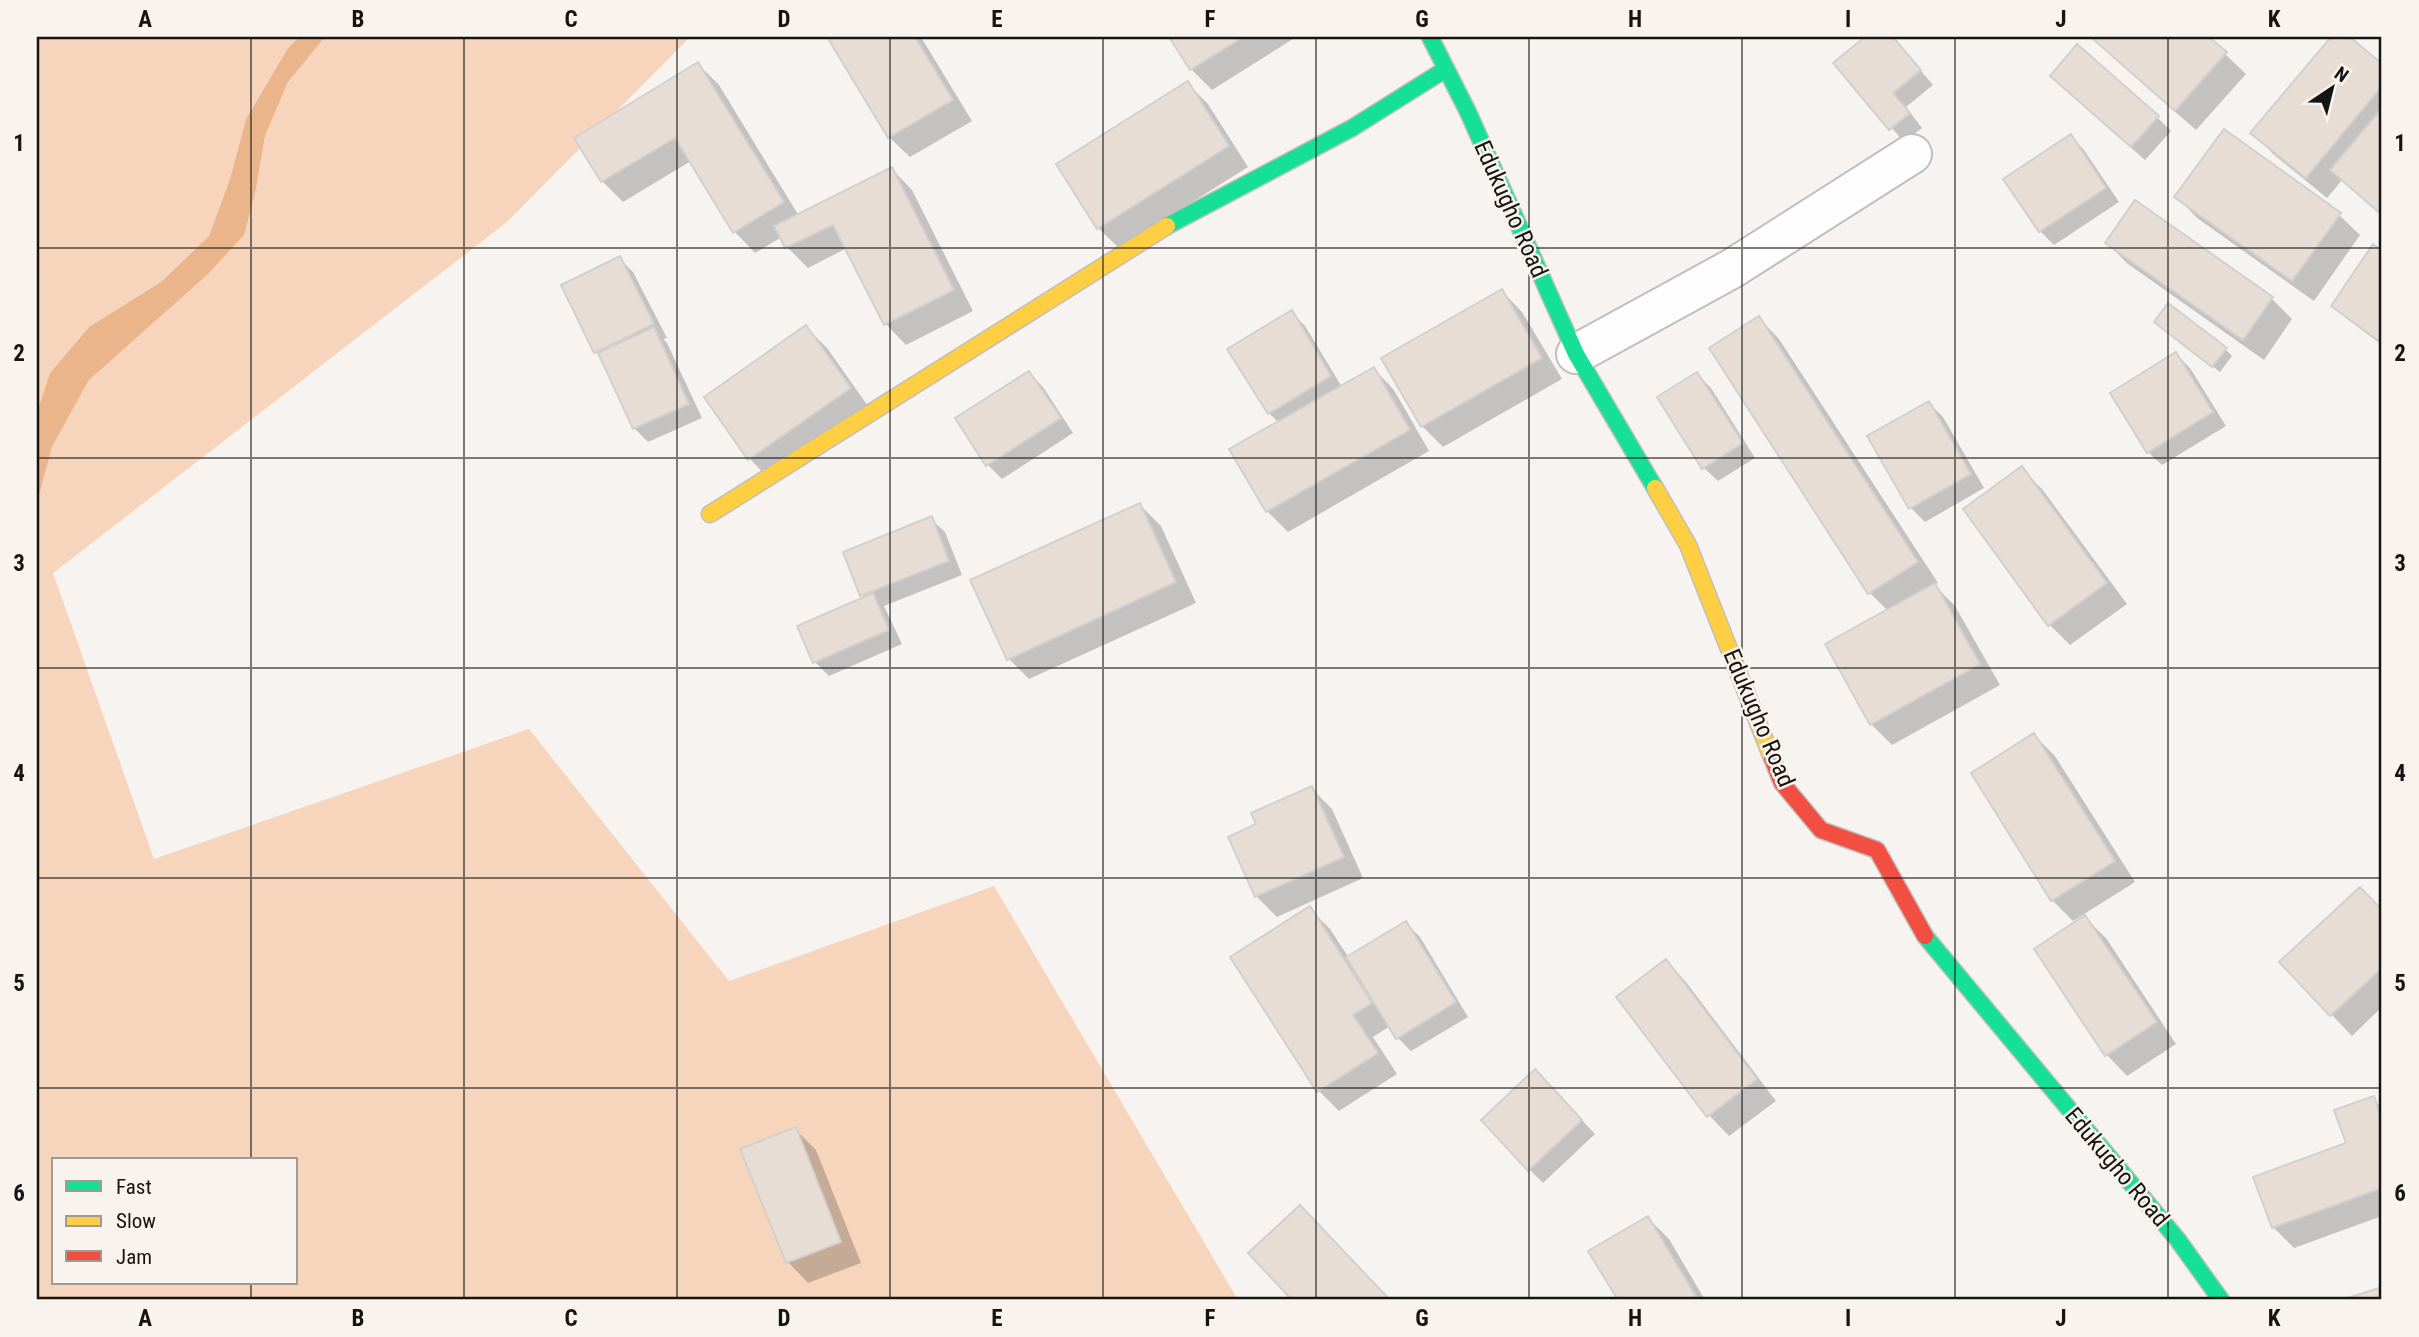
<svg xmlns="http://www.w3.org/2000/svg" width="2419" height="1337" viewBox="0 0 2419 1337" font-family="'Roboto Condensed',sans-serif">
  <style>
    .green { fill: #f7d5bc; fill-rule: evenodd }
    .water { fill: #ebb58b }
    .shadow { fill: #0003 }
    .building { fill: #e8ddd5; stroke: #d2d0ce; stroke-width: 2 }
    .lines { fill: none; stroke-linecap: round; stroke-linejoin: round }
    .street-casing { stroke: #c1bfbd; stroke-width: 42 }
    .fast-casing { stroke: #c1bfbd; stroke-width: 19 }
    .slow-casing { stroke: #c1bfbd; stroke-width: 19 }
    .jam-casing { stroke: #c1bfbd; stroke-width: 19 }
    .street { stroke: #fefdfd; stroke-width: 38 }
    .fast { stroke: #16e098; stroke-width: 16 }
    .slow { stroke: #ffcf43; stroke-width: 16 }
    .jam { stroke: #f24e42; stroke-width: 16 }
    .grid { fill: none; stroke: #161412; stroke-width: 2; stroke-opacity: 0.55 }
    .labels { text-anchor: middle; stroke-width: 5; stroke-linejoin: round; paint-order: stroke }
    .street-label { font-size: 24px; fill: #161412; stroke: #f8f3ee }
    .neatline { fill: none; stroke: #161412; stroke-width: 2.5 }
    .grid-label { font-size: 23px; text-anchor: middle; font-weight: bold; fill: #161412 }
  </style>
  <rect width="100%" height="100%" fill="#f6f3f0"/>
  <!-- green -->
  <path class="green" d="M37,37H299L288,48L246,119L230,179L209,236L161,282L89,327L50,373L37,412Z
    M325,37H690L507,222L53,573L154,859L529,729L729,981L994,886L1238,1300H37V503L52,447L89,380L127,344L256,189L265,136L288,82ZM54,1160H296V1283H54Z"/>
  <!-- water -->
  <path class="water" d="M299,37H325L288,82L265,136L256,189L244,235L208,274L89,380L52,447L37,503V412L50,373L89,327L161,282L209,236L230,179L246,119L288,48Z"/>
  <!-- shadow -->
  <path class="shadow" d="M829,37H921L972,121L910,157L889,137Z
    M1171,37H1296L1212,90L1191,69Z
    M1867,37H1892L1933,85L1906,107L1922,128L1904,142L1836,63Z
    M2098,37H2207L2246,74L2196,130L2116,60L2095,39Z
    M2333,37H2347L2382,66V215L2342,180L2327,198L2273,154L2253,133Z
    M698,64L719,85L799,216L892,169L912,190L973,311L906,345L886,324L847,248L808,268L787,247L782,237L755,253L735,232L691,161L623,202L602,181L576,138Z
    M1187,83L1208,104L1248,167L1119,248L1098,228Z
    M2066,90L2157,117L2171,131L2145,160Z
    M2071,136L2084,150L2119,202L2054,245L2040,231L2006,180Z
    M2177,197L2339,215L2360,235L2314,301L2197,218Z
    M2136,203L2272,299L2292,319L2264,360L2128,264L2107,243Z
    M2374,247L2382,253V345L2347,319L2333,306Z
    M619,258L633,272L667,338L663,339L667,343L702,418L648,442L634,428L603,360L595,352Z
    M1502,291L1522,312L1562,379L1443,447L1422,426Z
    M1291,312L1305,326L1342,387L1374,369L1394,390L1429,451L1288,532L1267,511L1279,423L1269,413Z
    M1759,318L1779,339L1938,583L1934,585L1955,606L2000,685L1892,745L1871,724L1888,611L1870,593L1712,348Z
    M806,327L827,348L870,409L770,480L750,459L706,397Z
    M2163,328L2226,350L2232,356L2220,372Z
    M2176,354L2190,368L2226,426L2162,465L2148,452Z
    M1029,373L1043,387L1073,433L1002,479L988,465Z
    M1697,374L1711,388L1755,458L1718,481L1704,468Z
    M1929,403L1943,417L1984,488L1925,522L1911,508L1869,436Z
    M2022,469L2042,489L2127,604L2070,645L2050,625L1966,509Z
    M1140,505L1161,526L1196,603L1029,679L1008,658Z
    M931,519L945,532L962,575L884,606L902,644L829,676L815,662L865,599L845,553Z
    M2034,735L2055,756L2135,882L2073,921L2052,900Z
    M1311,788L1332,809L1363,878L1277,917L1256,896L1258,825Z
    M2360,889L2382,911V1007L2352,1036L2282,962Z
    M1310,909L1330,929L1349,958L1406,923L1420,937L1468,1017L1411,1051L1397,1037L1390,1026L1373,1037L1397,1074L1339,1111L1318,1090Z
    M2085,918L2106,938L2176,1044L2127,1076L2107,1055L2037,950Z
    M1666,961L1686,982L1776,1101L1729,1136L1709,1115Z
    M1549,1085L1595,1134L1543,1183L1529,1169Z
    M2373,1099L2382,1108V1216L2294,1248L2273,1227L2348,1144Z
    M795,1129L816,1150L861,1263L808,1283L788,1262L743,1150Z
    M1648,1218L1669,1239L1705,1300H1620L1591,1252Z"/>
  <!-- building -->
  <path class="building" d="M827,37H915L953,100L888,138Z
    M1169,37H1243L1190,70Z
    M1865,37H1893L1921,70L1893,93L1910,113L1889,130L1833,63Z
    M2095,37H2209L2227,52L2175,111L2093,39Z
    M2331,37H2350L2382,64V86L2306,178L2250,133Z
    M2077,44L2159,116L2131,147L2050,76Z
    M698,62L784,202L733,233L675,138L601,182L574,138Z
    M1188,81L1229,146L1097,229L1056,164Z
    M2382,108V215L2330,170Z
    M2224,129L2341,213L2292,281L2174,197Z
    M2071,134L2106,188L2039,232L2003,179Z
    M892,167L954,290L884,325L833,225L785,248L774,226Z
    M2135,200L2273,297L2243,340L2105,243Z
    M2373,244L2382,251V343L2331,306Z
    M620,256L654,324L594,353L561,285Z
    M1502,289L1542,358L1421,427L1381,358Z
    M2168,303L2227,348L2212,367L2154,322Z
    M1292,310L1331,376L1268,414L1227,349Z
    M1759,316L1918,562L1868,594L1709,348Z
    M806,325L851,388L748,460L704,397Z
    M654,327L689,404L633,429L598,353Z
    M2176,352L2213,412L2147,453L2110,393Z
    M1374,367L1410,430L1266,512L1229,449Z
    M1029,371L1061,418L986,466L955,418Z
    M1697,372L1743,443L1702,469L1657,397Z
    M1929,401L1971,474L1909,509L1867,436Z
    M2022,466L2107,583L2048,626L1963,509Z
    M1140,503L1176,582L1007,660L970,580Z
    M932,516L949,561L860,596L843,552Z
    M1935,583L1980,664L1870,725L1825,644Z
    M873,593L889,630L813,663L797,626Z
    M2034,733L2115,861L2051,901L1971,773Z
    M1312,786L1344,857L1255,897L1228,837L1256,824L1251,813Z
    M2360,887L2382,910V968L2330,1016L2279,962Z
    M1310,906L1372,1003L1353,1015L1378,1053L1317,1092L1230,957Z
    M2085,915L2157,1022L2105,1056L2034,949Z
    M1406,921L1456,1002L1396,1039L1346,957Z
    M1666,959L1757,1079L1707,1117L1616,997Z
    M1535,1069L1582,1120L1528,1171L1481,1120Z
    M2374,1096L2382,1120V1188L2272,1228L2253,1177L2346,1143L2334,1110Z
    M796,1127L841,1242L786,1263L740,1149Z
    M1300,1205L1390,1300H1292L1248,1253Z
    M1648,1216L1698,1300H1618L1588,1251Z
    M2382,1287V1300H2341Z"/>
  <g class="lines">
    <defs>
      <path id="street" d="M1576,354L1733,268L1912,154"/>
      <path id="fast" d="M1430,37L1468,112L1576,354L1655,488
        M1167,226L1352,128L1446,69
        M1925,936L2178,1240L2221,1300"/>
      <path id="slow" d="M1655,488L1688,545L1772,758
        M710,514L1167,226"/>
      <path id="jam" d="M1772,758L1782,783L1821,830L1877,850L1925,936"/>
    </defs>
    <!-- street casing -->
    <use href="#street" class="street-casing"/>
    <!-- fast casing -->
    <use href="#fast" class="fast-casing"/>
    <!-- slow casing -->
    <use href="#slow" class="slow-casing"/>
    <!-- jam casing -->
    <use href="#jam" class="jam-casing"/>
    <!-- street -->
    <use href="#street" class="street"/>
    <!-- fast -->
    <use href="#fast" class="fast"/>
    <!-- slow -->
    <use href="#slow" class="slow"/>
    <!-- jam -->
    <use href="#jam" class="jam"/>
  </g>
  <!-- grid -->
  <path class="grid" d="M251,37V1160M464,37V1300M677,37V1300M890,37V1300M1103,37V1300M1316,37V1300M1529,37V1300M1742,37V1300M1955,37V1300M2168,37V1300M37,248H2382M37,458H2382M37,668H2382M37,878H2382M37,1088H2382M251,1283V1300"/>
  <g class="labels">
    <!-- street labels -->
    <g class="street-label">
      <text transform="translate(1511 209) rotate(66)" y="8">Edukugho Road</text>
      <text transform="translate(1759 718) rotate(67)" y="8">Edukugho Road</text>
      <text transform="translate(2117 1167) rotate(50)" y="8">Edukugho Road</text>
    </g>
  </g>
  <!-- border -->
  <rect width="2419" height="1337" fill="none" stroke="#f8f3ee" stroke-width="77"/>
  <!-- legend -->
  <rect x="52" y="1158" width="245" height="126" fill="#f8f3ee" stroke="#9e9a96" stroke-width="2"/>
  <rect x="66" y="1181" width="35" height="10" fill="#16e098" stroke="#9e9a96" stroke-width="2"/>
  <text x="116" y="1194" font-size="21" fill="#161412">Fast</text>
  <rect x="66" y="1216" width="35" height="10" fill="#ffcf43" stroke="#9e9a96" stroke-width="2"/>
  <text x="116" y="1228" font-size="21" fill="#161412">Slow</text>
  <rect x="66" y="1251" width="35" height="10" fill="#f24e42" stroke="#9e9a96" stroke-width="2"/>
  <text x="116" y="1264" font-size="21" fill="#161412">Jam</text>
  <!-- north arrow -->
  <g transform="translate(2332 88) rotate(35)" stroke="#f8f3ee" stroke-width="5" paint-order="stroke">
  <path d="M0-5L12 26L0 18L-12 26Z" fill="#161412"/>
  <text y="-10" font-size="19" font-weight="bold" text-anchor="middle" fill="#161412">N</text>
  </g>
  <rect x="38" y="38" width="2342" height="1260" class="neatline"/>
  <g class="grid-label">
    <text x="145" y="27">A</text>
    <text x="358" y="27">B</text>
    <text x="571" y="27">C</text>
    <text x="784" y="27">D</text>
    <text x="997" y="27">E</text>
    <text x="1210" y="27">F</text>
    <text x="1422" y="27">G</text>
    <text x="1635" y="27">H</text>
    <text x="1848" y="27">I</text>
    <text x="2061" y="27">J</text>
    <text x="2274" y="27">K</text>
    <text x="19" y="151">1</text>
    <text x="2400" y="151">1</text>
    <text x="19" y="361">2</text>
    <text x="2400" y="361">2</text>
    <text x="19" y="571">3</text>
    <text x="2400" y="571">3</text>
    <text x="19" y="781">4</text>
    <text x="2400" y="781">4</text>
    <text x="19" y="991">5</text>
    <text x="2400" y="991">5</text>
    <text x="19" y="1201">6</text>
    <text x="2400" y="1201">6</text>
    <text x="145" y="1326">A</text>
    <text x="358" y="1326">B</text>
    <text x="571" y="1326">C</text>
    <text x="784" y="1326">D</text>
    <text x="997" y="1326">E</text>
    <text x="1210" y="1326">F</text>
    <text x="1422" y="1326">G</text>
    <text x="1635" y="1326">H</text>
    <text x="1848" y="1326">I</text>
    <text x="2061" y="1326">J</text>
    <text x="2274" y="1326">K</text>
  </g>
</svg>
